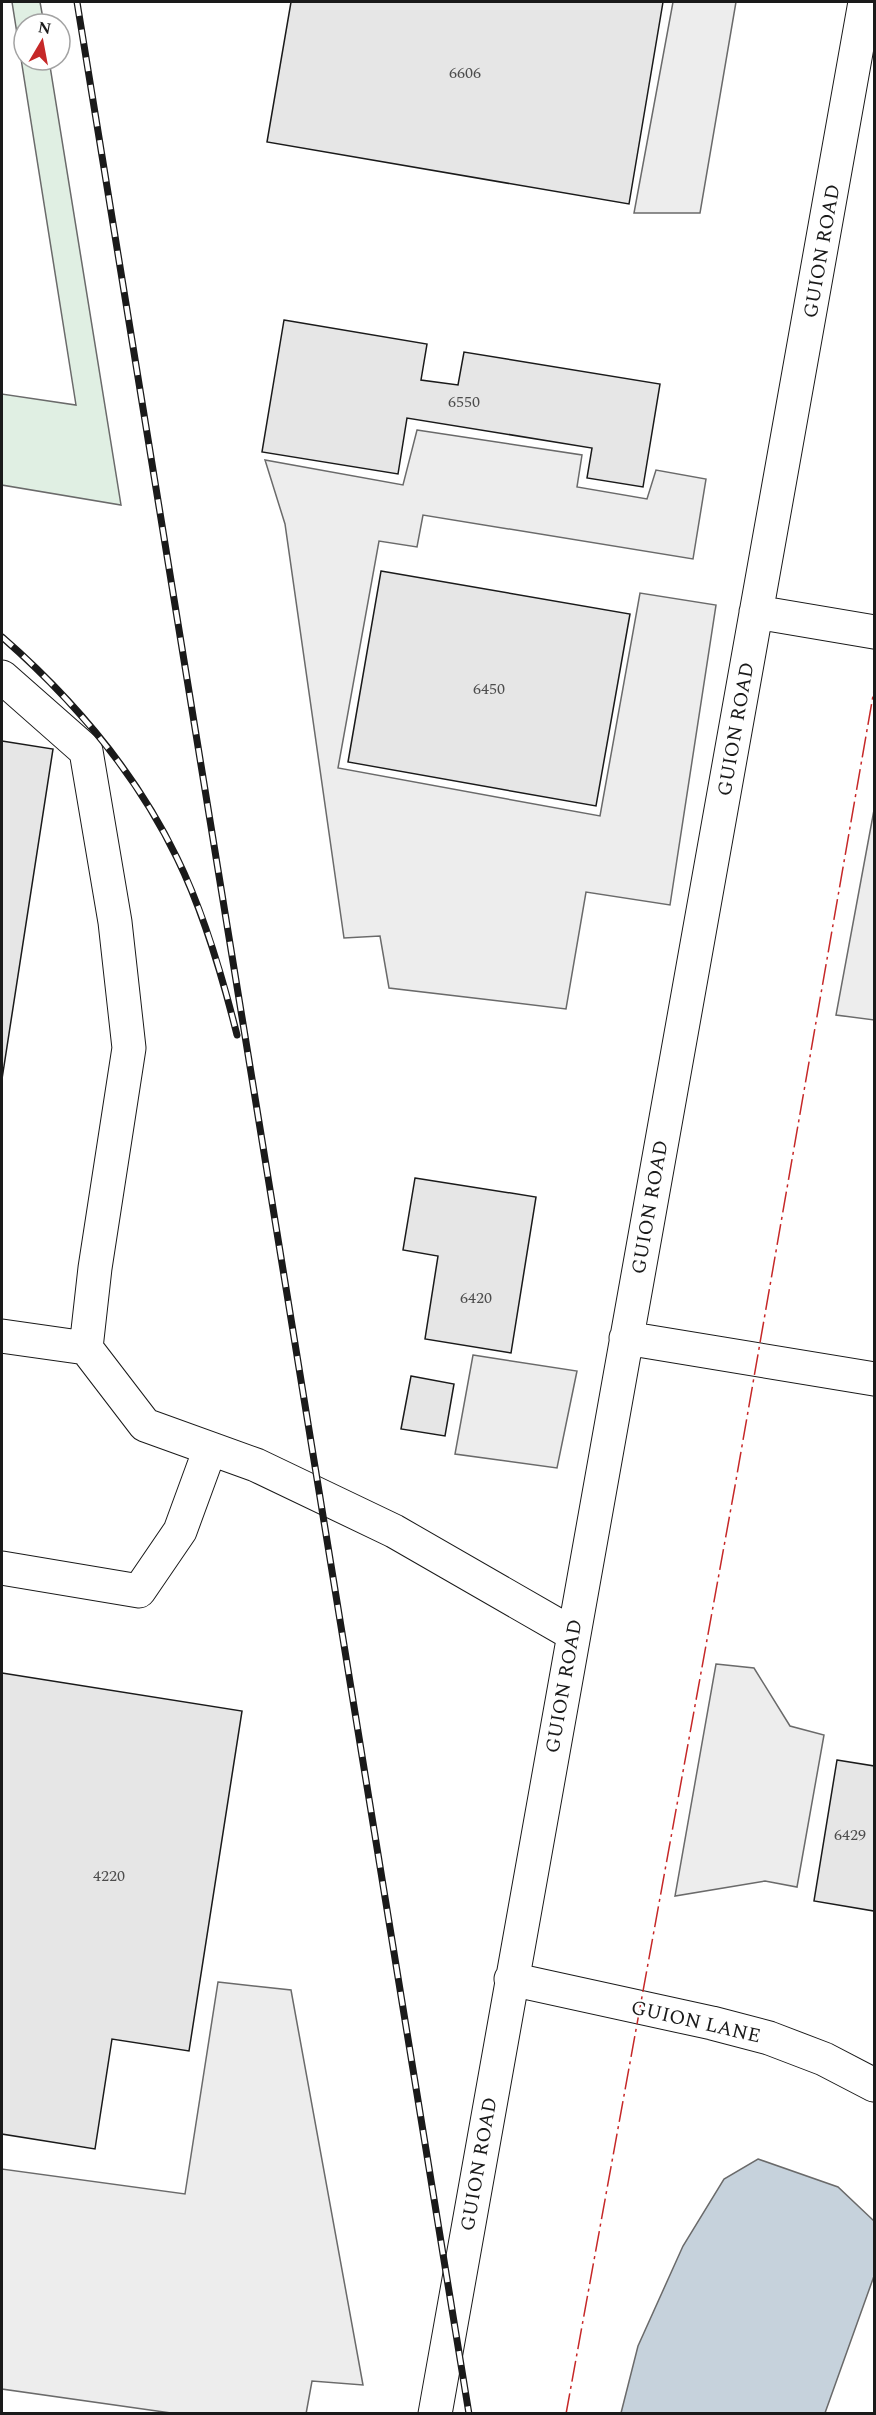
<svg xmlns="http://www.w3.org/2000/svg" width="876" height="2415" viewBox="0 0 876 2415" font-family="Spectral,serif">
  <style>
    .green { fill: #e0efe3; stroke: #6a6a6a; stroke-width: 1.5 }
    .parking { fill: #ededed; stroke: #6a6a6a; stroke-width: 1.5 }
    .water { fill: #c6d2dc; stroke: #6a6a6a; stroke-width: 1.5 }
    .building { fill: #e6e6e6; stroke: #1a1a1a; stroke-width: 1.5 }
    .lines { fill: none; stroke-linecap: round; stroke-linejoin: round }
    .minor-casing { stroke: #1a1a1a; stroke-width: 35 }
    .minor { stroke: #fff; stroke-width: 33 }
    .rail-casing { stroke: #1a1a1a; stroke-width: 7 }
    .rail { stroke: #fff; stroke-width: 4.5; stroke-dasharray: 14; stroke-linecap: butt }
    .power { stroke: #c62828; stroke-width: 1.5; stroke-dasharray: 21 4.5 3 4.5; stroke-linecap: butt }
    .labels { text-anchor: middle; stroke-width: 4.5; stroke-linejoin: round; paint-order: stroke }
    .number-label { font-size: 16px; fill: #4d4d4d }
    .street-label { font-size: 20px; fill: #1a1a1a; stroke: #fff }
  </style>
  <rect width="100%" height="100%" fill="#fff"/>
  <!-- green -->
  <path class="green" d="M12,2H40L44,24H24V60H49L121,505L2,485V394L76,405Z"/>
  <!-- parking -->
  <path class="parking" d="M673,2H736L700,213H634Z
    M417,430L582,455L577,487L647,499L656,470L706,479L693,559L423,515L417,547L379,541L338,768L600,816L640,593L716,605L670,905L586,892L566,1009L389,988L380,936L344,938L285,524L265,460L403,485Z
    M874,810V1020L836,1015Z
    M473,1355L577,1371L557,1468L455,1454Z
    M716,1664L754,1668L790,1726L824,1735L797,1887L765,1881L675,1896Z
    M218,1982L291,1990L363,2385L312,2381L306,2414L171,2413L2,2389V2169L185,2194Z"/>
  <!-- water -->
  <path class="water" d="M758,2159L838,2187L874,2221V2276L825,2413H621L638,2346L683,2246L724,2179Z"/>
  <!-- building -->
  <path class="building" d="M291,2H663L629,204L267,142Z
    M284,320L427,344L421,380L458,385L464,352L660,384L643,487L587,478L592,448L407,418L398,474L262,452Z
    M381,571L630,614L596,806L348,762Z
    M2,741L53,749L2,1079Z
    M415,1178L536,1197L511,1353L425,1339L438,1256L403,1250Z
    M411,1376L454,1384L445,1436L401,1429Z
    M2,1673L242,1711L189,2051L112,2039L95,2149L2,2134Z
    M837,1760L874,1766V1911L814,1901Z"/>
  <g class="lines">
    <defs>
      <path id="minor" d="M756,612L874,632
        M2,677L86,751L115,922L129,1048L95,1268L86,1348L145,1425L256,1465L394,1531L573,1634
        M2,1336L86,1348
        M626,1338L874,1379
        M2,1568L139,1591L180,1531L210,1449
        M511,1979L712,2023L769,2038L824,2059L874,2085
        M435,2414L865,2"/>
    </defs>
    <!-- minor casing -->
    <use href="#minor" class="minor-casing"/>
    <!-- minor -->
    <use href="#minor" class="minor"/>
    <defs>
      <path id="rail" d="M77,2L469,2414
        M2,637C72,698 136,773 177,858C204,913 222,975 237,1035"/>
    </defs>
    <!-- rail casing -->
    <use href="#rail" class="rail-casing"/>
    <!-- rail -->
    <use href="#rail" class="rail"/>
    <!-- power -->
    <path class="power" d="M566,2414L735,1486L874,690"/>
  </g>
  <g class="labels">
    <!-- number labels -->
    <g class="number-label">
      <text x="465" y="78">6606</text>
      <text x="464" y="407">6550</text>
      <text x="489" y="694">6450</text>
      <text x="476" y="1303">6420</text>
      <text x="850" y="1840">6429</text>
      <text x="109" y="1881">4220</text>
    </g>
    <!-- street labels -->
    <g class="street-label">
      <text transform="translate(821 251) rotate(-80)" y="7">GUION ROAD</text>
      <text transform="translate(735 729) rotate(-80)" y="7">GUION ROAD</text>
      <text transform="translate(649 1207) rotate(-80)" y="7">GUION ROAD</text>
      <text transform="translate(563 1686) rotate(-80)" y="7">GUION ROAD</text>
      <text transform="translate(696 2021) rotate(13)" y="7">GUION LANE</text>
      <text transform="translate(478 2164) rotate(-80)" y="7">GUION ROAD</text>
    </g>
  </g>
  <!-- border -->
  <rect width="876" height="2415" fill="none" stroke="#1a1a1a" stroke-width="6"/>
  <!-- north arrow -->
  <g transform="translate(42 42) rotate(10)"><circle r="28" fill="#ffffff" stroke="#a3a3a3" stroke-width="1.5"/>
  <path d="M0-4.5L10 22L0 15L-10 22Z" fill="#c62828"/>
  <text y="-9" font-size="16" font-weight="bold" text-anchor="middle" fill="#1a1a1a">N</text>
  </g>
</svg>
